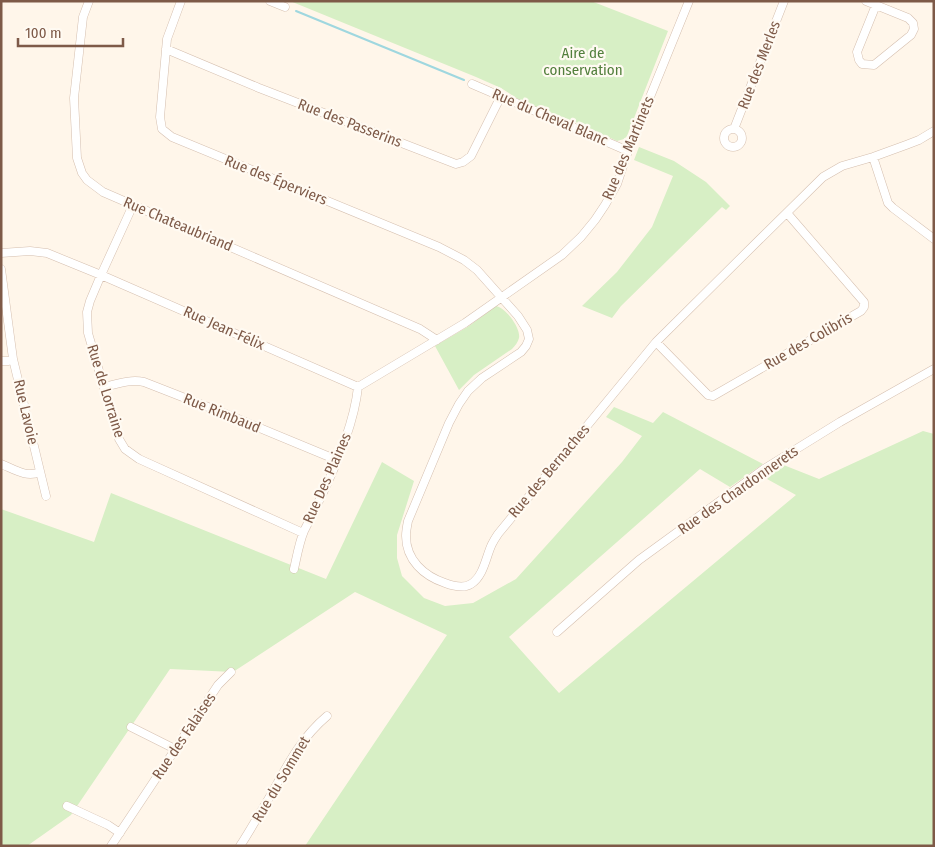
<svg xmlns="http://www.w3.org/2000/svg" width="935" height="847" viewBox="0 0 935 847" font-family="'Fira Sans Condensed',sans-serif">
  <style>
    .green { fill: #d7efc5 }
    .lines { fill: none; stroke-linecap: round; stroke-linejoin: round }
    .stream { stroke: #9fd7df; stroke-width: 2 }
    .minor-casing { stroke: #d5bfaf; stroke-width: 9 }
    .minor { stroke: #fff; stroke-width: 8 }
    .labels { text-anchor: middle; stroke-width: 4.5; stroke-linejoin: round; paint-order: stroke }
    .park-label { font-size: 15px; fill: #527f3c; stroke: #fffaf2 }
    .street-label { font-size: 15px; fill: #7e5a48; stroke: #fffaf2 }
  </style>
  <rect width="100%" height="100%" fill="#fff6ea"/>
  <!-- green -->
  <path class="green" d="M290,1H591L668,31L627,136L624,139L617,141L578,123L521,101L501,88L476,77Z
    M639,147L674,161L706,182L730,206L726,210L722,207L621,306L612,318L582,306L617,272L652,227L673,176L634,160Z
    M496,306C506,308 521,328 519,338C518,342 515,346 512,349L474,375L459,390L435,346L469,326Z
    M614,407L653,423L663,412L763,464L730,487L700,469L509,637L559,693L796,495L767,479L781,464L819,479L923,431L934,434V846H305L447,635L355,592L233,672L170,669L71,815L27,846H1V509L94,542L111,493L326,579L382,462L414,481L397,535V558L402,576L424,598L445,606L473,603L516,579L622,462L642,436L606,417Z"/>
  <g class="lines">
    <!-- stream -->
    <path class="stream" d="M296,11L464,80"/>
    <defs>
      <path id="minor" d="M89,1L83,17L74,98L77,158L82,173L87,180L103,192L420,329L437,340
        M181,1L167,39L160,117L162,129L172,137L439,247L464,260L477,270L518,316L527,330L529,339L526,346L521,352L482,378L468,391L459,404L449,423L408,521C407,526 406,531 406,536C406,560 424,576 445,583C453,586 463,589 471,584C484,576 486,556 492,544C494,540 496,537 498,534L656,342L759,240L823,177L842,166L873,157L906,145L919,140L934,131
        M270,1L285,7
        M866,1L908,18L913,23L914,29L911,35L874,65L862,64L859,60L857,52L876,5
        M166,49L259,88L456,164L463,162L471,156L501,96
        M472,84L628,151
        M734,129L784,1
        M724 138a9 9 0 1 1 18 0a9 9 0 1 1-18 0Z
        M873,157L888,203L893,208L934,239
        M133,205L101,275L90,301L87,312L88,333L119,439L125,449L139,459L303,533
        M1,253L30,251L47,253L101,275L358,387
        M1,269L13,359L46,496
        M656,342L705,392L708,395L713,396L861,311L864,307V302L787,213
        M1,361H8L13,359
        M104,387C117,384 130,379 144,382L231,416L337,460
        M358,387L465,323L562,255L581,237L595,220L605,205L617,184L628,151L689,1
        M1,464C14,469 26,478 40,472
        M294,569C297,556 299,543 304,531C308,523 312,515 316,507C334,471 354,426 358,387
        M557,632L639,560L764,469L840,422L934,369
        M131,727L175,749
        M67,806L108,825L120,833
        M111,846L218,685L231,672
        M240,846C251,829 261,811 272,793C288,764 301,738 327,716"/>
    </defs>
    <!-- minor casing -->
    <use href="#minor" class="minor-casing"/>
    <!-- minor -->
    <use href="#minor" class="minor"/>
  </g>
  <g class="labels">
    <!-- park labels -->
    <g class="park-label">
      <text x="583" y="58">Aire de<tspan x="583" dy="17">conservation</tspan></text>
    </g>
    <!-- street labels -->
    <g class="street-label">
      <text transform="translate(759 65) rotate(-69)" y="5">Rue des Merles</text>
      <text transform="translate(550 117) rotate(23)" y="5">Rue du Cheval Blanc</text>
      <text transform="translate(350 123) rotate(21)" y="5">Rue des Passerins</text>
      <text transform="translate(628 148) rotate(-67)" y="5">Rue des Martinets</text>
      <text transform="translate(276 180) rotate(22)" y="5">Rue des Éperviers</text>
      <text transform="translate(178 224) rotate(23)" y="5">Rue Chateaubriand</text>
      <text transform="translate(224 328) rotate(24)" y="5">Rue Jean-Félix</text>
      <text transform="translate(808 341) rotate(-30)" y="5">Rue des Colibris</text>
      <text transform="translate(106 391) rotate(73)" y="5">Rue de Lorraine</text>
      <text transform="translate(26 412) rotate(77)" y="5">Rue Lavoie</text>
      <text transform="translate(222 413) rotate(22)" y="5">Rue Rimbaud</text>
      <text transform="translate(549 471) rotate(-50)" y="5">Rue des Bernaches</text>
      <text transform="translate(327 478) rotate(-66)" y="5">Rue Des Plaines</text>
      <text transform="translate(738 490) rotate(-35)" y="5">Rue des Chardonnerets</text>
      <text transform="translate(184 736) rotate(-56)" y="5">Rue des Falaises</text>
      <text transform="translate(281 779) rotate(-59)" y="5">Rue du Sommet</text>
    </g>
  </g>
  <!-- border -->
  <rect width="935" height="847" fill="none" stroke="#7e5a48" stroke-width="5"/>
  <!-- scale -->
  <path d="M18 38v8h105v-8" fill="none" stroke="#7e5a48" stroke-width="2.5"/>
  <text x="25" y="38" font-size="15" fill="#7e5a48" stroke="#fffaf2" stroke-width="4" paint-order="stroke">100 m</text>
</svg>
